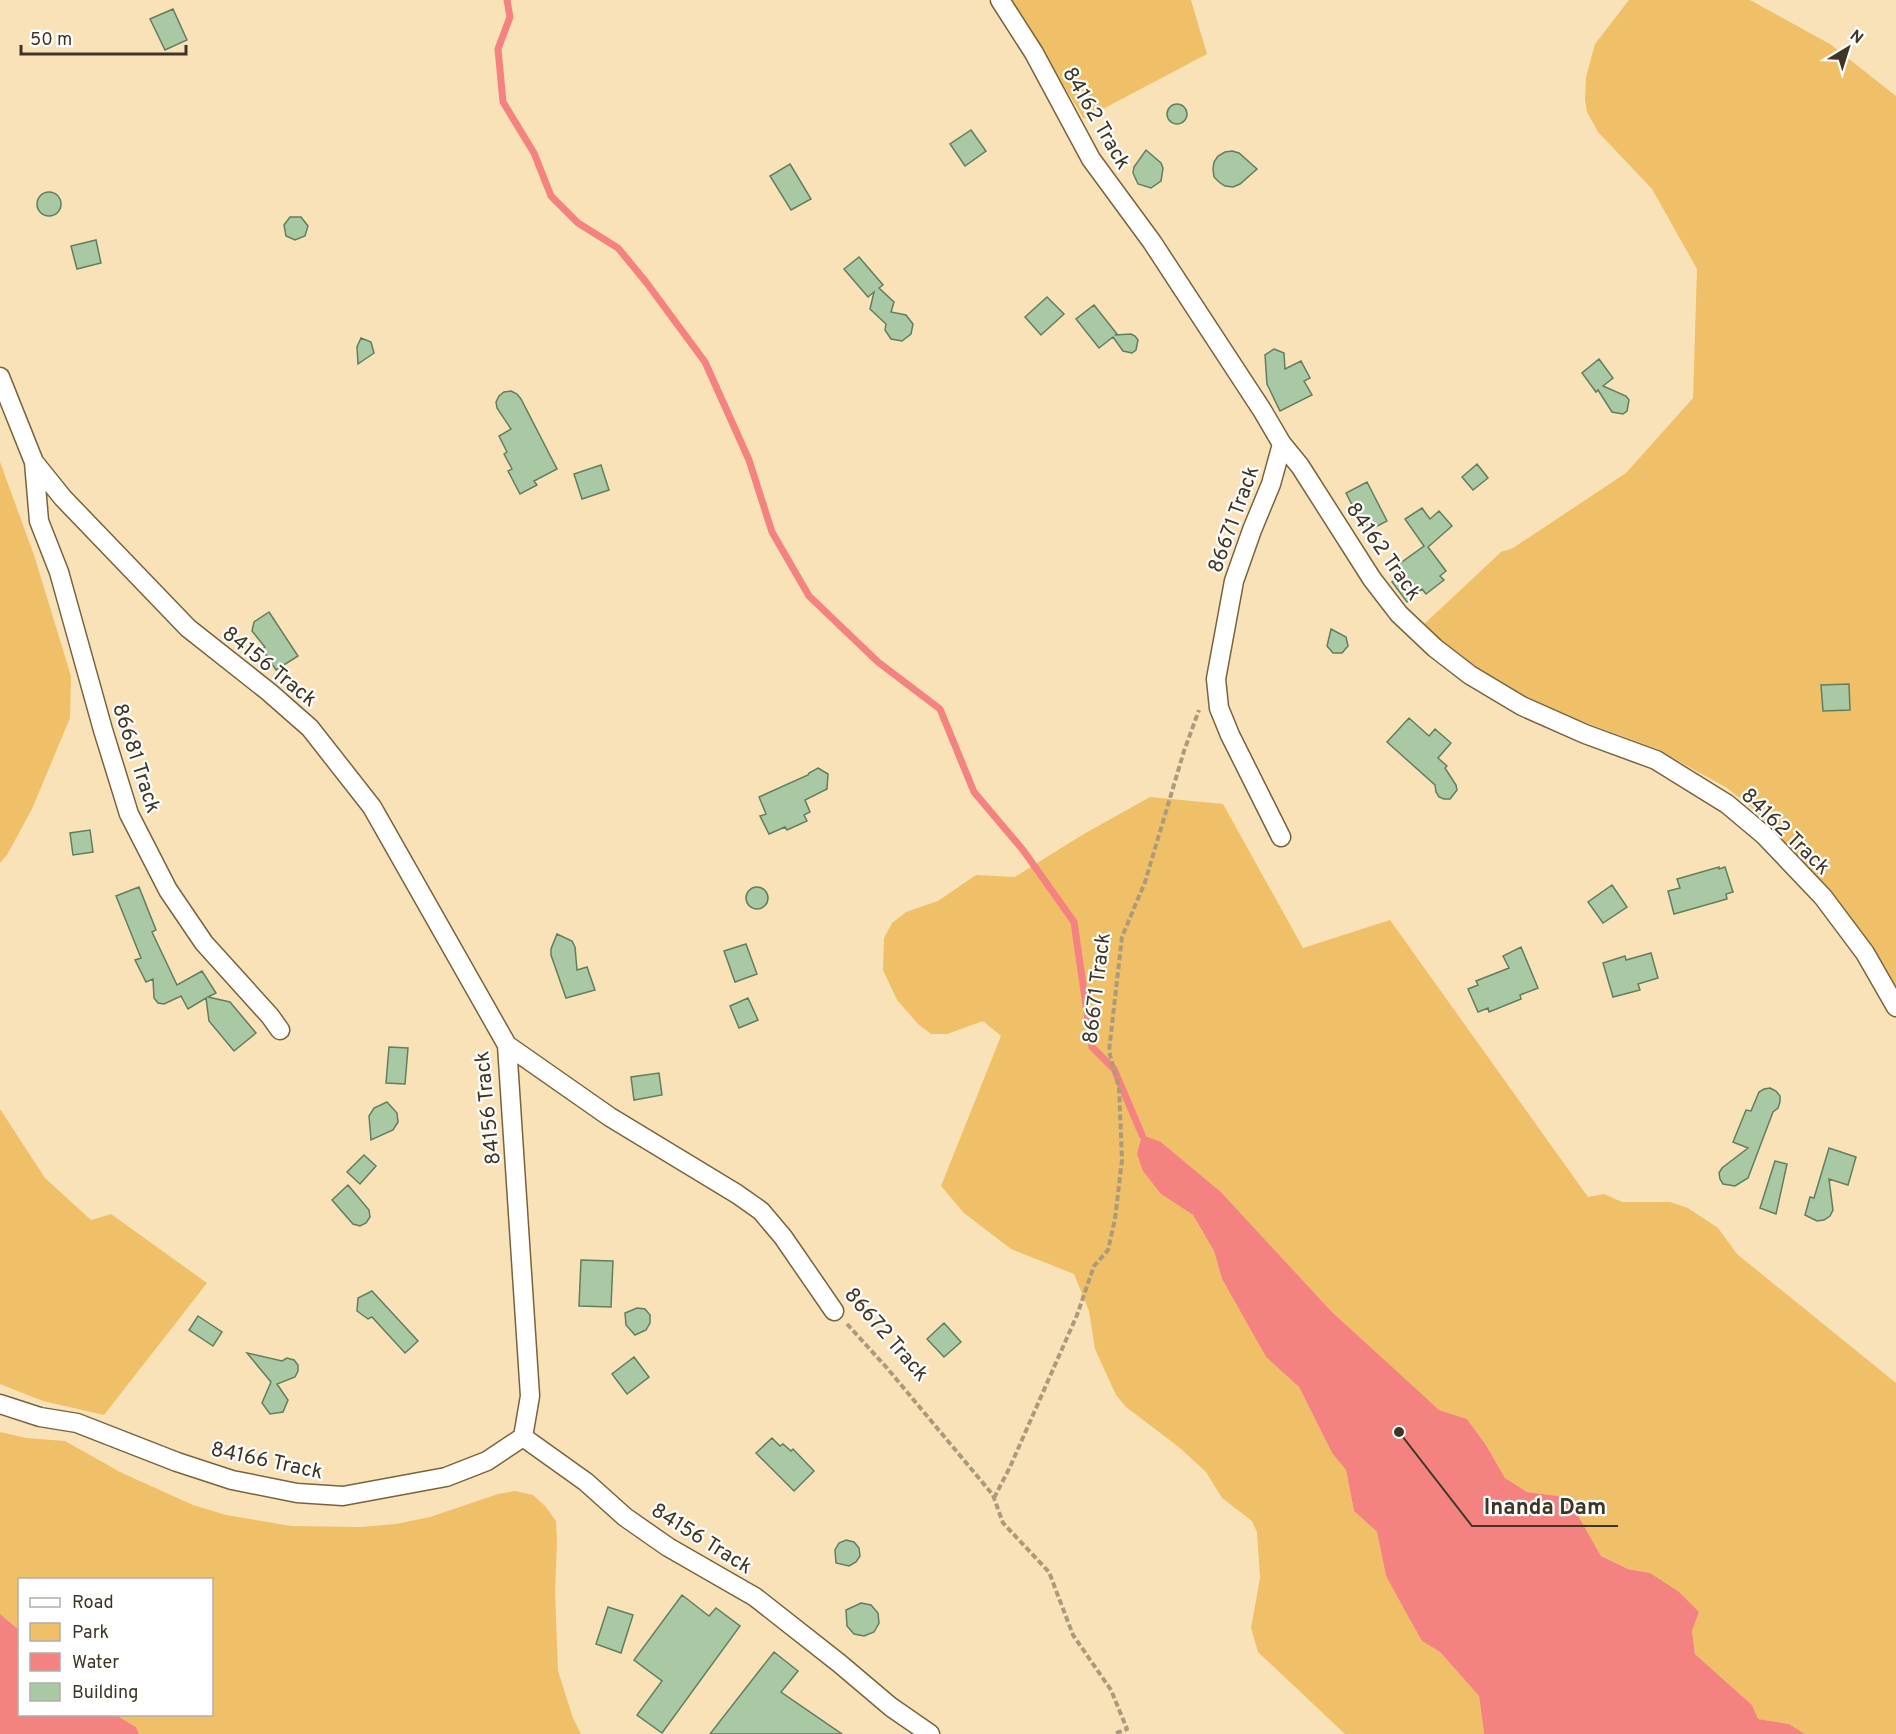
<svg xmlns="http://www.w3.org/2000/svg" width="1896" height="1734" viewBox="0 0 1896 1734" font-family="Overpass,sans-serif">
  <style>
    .green { fill: #efc067 }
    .water { fill: #f38281 }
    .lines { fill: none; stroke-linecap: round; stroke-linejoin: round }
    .stream { stroke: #f38281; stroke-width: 7 }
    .building { fill: #a9c9a5; stroke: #617e5d; stroke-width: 1.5 }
    .street-casing { stroke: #78633d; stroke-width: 21 }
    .path { stroke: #ac9b7b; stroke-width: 4; stroke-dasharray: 6 3; stroke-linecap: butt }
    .street { stroke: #fff; stroke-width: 18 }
    .labels { text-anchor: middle; stroke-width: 4.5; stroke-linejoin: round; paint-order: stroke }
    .street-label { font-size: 21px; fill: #3e3524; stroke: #fff }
    .leader { fill: none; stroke: #3e3524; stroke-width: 2 }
    .callout-dot { fill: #3e3524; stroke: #fff; stroke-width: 2 }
    .callout-label { font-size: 22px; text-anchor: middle; font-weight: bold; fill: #3e3524; stroke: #fff; stroke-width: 4.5; stroke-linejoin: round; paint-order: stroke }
  </style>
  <rect width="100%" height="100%" fill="#fae2b8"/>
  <!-- green -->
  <path class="green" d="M1011,0H1191L1207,54L1084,119Z
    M1629,0H1750L1830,44L1896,96V987L1839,903L1755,810L1727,788L1657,749L1562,714L1522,694L1458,657L1421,627L1501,552L1513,548L1626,473L1693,398L1697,269L1652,189L1598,132L1587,112L1585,100L1586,77L1595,44Z
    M0,462L34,555L71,676L70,718L32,809L7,855L0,863Z
    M1150,797L1223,804L1303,948L1390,920L1588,1197L1604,1194L1622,1202H1670L1688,1208L1718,1228L1737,1254L1896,1383V1734H1805L1789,1724L1757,1719L1752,1705L1695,1654L1692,1631L1699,1612L1650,1573L1628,1569L1601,1556L1573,1508L1559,1496L1527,1492L1505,1478L1486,1445L1467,1419L1439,1410L1416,1390L1332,1312L1221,1192L1161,1142V1194L1193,1215L1214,1251L1222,1279L1266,1357L1299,1387L1332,1453L1346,1470L1354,1511L1377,1532L1386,1576L1422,1641L1440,1652L1479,1696L1484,1734H1345L1258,1652L1251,1628L1260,1578L1257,1532L1252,1521L1222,1498L1206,1472L1180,1448L1126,1407L1116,1395L1095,1349L1089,1311L1074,1274L1011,1249L964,1213L941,1186L1001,1036L983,1021L947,1034H931L918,1024L897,1000L883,970L884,938L892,923L906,912L938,901L976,875L1015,877L1082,835Z
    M0,1109L45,1178L91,1220L111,1214L207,1283L104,1415L43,1401L0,1384Z
    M0,1432L26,1438L65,1441L122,1473L193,1505L226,1515L291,1526L360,1527L396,1524L430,1517L498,1494L515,1491L533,1495L545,1506L556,1521L557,1542L555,1591L558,1671L573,1718L581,1734H139L136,1727L116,1715L212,1714V1580H20L19,1630L0,1614Z"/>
  <!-- water -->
  <path class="water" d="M1142,1135L1161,1142L1221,1192L1332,1312L1439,1410L1467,1419L1486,1445L1505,1478L1527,1492L1559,1496L1573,1507L1601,1556L1628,1569L1650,1573L1679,1592L1699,1612L1692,1631L1695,1654L1752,1705L1758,1719L1789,1724L1805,1734H1484L1479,1696L1440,1652L1422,1641L1409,1618L1386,1576L1377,1532L1354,1511L1346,1470L1332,1453L1299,1387L1266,1357L1222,1279L1214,1251L1193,1215L1161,1194L1143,1171L1137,1154Z
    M0,1614L19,1630L20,1714L116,1715L136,1727L139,1734H0Z"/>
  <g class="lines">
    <!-- stream -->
    <path class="stream" d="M507,0L510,17L498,49L503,102L534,153L551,196L578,223L618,248L646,282L705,362L749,460L772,532L809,596L878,662L940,709L974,792L1023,850L1074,922L1092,1047L1114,1069L1142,1135"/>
  </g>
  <!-- building -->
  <path class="building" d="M173,9L187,40L165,50L150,19Z
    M1167 114a10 10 0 1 1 20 0a10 10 0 1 1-20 0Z
    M971,130L986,151L965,166L950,144Z
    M1146,150L1161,163L1163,168L1161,181L1151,188L1138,184L1133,173L1134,167Z
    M1232,151L1239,153L1257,169L1240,184L1233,187L1225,186L1219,182L1214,177L1213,169L1214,162L1218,156L1225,152Z
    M790,164L811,199L791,210L770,176Z
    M37 204a12 12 0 1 1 24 0a12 12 0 1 1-24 0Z
    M290,217H301L308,226L305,236L295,240L286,236L284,225Z
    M96,240L101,263L77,269L71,246Z
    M859,257L883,285L879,288L894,302L891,312L906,315L913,324L911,334L902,341L891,339L885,330L886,324L870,309L874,292L868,297L844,269Z
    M1047,297L1064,314L1041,335L1025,317Z
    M1094,305L1117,334L1115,335L1131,334L1135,336L1138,340L1136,350L1132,353L1123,351L1113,337L1099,348L1076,319Z
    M361,338L371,342L374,353L358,364L357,347Z
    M1274,349L1284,353L1285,369L1301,361L1310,378L1304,381L1312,395L1280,411L1267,384L1265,355Z
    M1599,359L1613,378L1603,386L1626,396L1629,400L1627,411L1623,414L1612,412L1598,390L1596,392L1582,373Z
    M511,391L517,394L521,399L557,469L534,481L537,485L520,494L508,471L512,469L504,454L507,452L499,436L511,429L497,408L496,402L499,396L504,392Z
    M1477,464L1488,478L1473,490L1462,477Z
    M601,465L609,490L582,499L574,474Z
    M1367,482L1387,521L1366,532L1346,493Z
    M1422,508L1430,519L1439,511L1452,526L1428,547L1446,571L1440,576L1444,580L1426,594L1422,589L1407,602L1392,582L1401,575L1395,567L1424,546L1405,519Z
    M269,612L298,656L276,670L262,649L265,647L252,631L254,622Z
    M1331,629L1346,637L1348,646L1342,653H1333L1327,646Z
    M1849,684L1850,710L1823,711L1821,685Z
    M1409,718L1429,736L1435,729L1451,743L1438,758L1447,766L1445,768L1456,785L1457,790L1450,799H1444L1439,797L1436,792L1435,785L1387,742Z
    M818,768L828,774L827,789L805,800L810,812L804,815L807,821L787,830L785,827L769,834L760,816L766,814L759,797L808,775L809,773Z
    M90,830L93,852L73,855L70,833Z
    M1719,867V869L1725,867L1733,892L1726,894L1727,899L1674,914L1668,891L1680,888L1677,879Z
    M1612,885L1627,907L1603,923L1588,902Z
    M139,887L156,930L152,932L177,985L202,971L216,993L208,997L230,1002L256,1033L234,1051L209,1021L206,998L188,1009L181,996L164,1004L158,1003L154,998L153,979L146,982L135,960L141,958L116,896Z
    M746 898a11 11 0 1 1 22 0a11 11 0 1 1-22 0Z
    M557,934L572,941L575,947L577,970L587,967L595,990L566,998L551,955V949Z
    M746,944L757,974L735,982L724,951Z
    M1521,947L1538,988L1520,995L1521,999L1489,1012L1488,1008L1478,1012L1468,989L1478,985L1476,981L1509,968L1503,956Z
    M1651,953L1658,978L1638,984L1640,990L1613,997L1603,963L1625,956L1626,960Z
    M748,998L758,1020L739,1028L730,1006Z
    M389,1047L408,1048L405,1084L386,1083Z
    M659,1073L662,1095L634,1100L631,1077Z
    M1770,1088L1776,1091L1780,1096V1102L1778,1108L1773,1112L1748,1178L1735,1186L1723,1184L1720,1179L1719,1173L1722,1168L1748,1148L1733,1142L1746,1110L1751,1111L1759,1092L1764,1089Z
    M387,1102L397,1113L398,1122L393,1130L371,1140L369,1116L374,1108Z
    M1829,1148L1856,1157L1848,1185L1829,1179L1833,1210L1830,1216L1824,1220L1817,1221L1805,1215L1810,1197L1814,1198Z
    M364,1155L376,1166L360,1184L347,1172Z
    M1775,1161L1787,1164L1776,1214L1760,1208Z
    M348,1185L369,1210L370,1217L366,1223L360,1226L353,1224L332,1200Z
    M581,1260L613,1261L611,1307L579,1306Z
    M372,1291L418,1341L405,1353L372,1317L368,1319L357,1311L358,1298Z
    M637,1308L645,1309L650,1315V1323L646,1330L635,1335L626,1325L625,1313Z
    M198,1316L222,1332L213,1346L189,1330Z
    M944,1323L961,1342L944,1357L927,1339Z
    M247,1353L282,1361L287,1358L294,1360L298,1365V1371L295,1377L277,1384L288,1400L283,1412L270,1414L262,1403L271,1382Z
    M634,1357L649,1377L627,1394L612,1374Z
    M772,1438L780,1446L783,1444L791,1451L793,1449L814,1471L794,1491L756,1453Z
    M846,1540L854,1542L859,1548L860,1556L856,1562L849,1566L836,1563L835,1550L839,1543Z
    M682,1595L709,1616L716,1608L740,1626L662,1733L637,1715L662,1681L634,1660Z
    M861,1603L871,1605L878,1613L879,1623L874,1632L864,1636L854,1634L847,1626L846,1610Z
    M608,1607L633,1615L621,1653L596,1644Z
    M774,1652L798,1671L781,1692L842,1734H710Z"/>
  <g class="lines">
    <defs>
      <path id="street" d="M1000,0L1034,53L1091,159L1152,242L1262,410L1282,444L1300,466L1372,579L1399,614L1435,648L1470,675L1522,706L1585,734L1656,760L1727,804L1764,835L1823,897L1865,953L1896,1007
        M0,377L34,462L63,498L188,628L269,692L310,728L372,807L507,1045L530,1396L523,1437
        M34,462L39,521L59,572L103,730L129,814L168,890L204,943L270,1016L280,1030
        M1281,837L1230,735L1219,708L1216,679L1234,581L1252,530L1271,484L1282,444
        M507,1045L610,1117L737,1194L761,1211L783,1237L834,1311
        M0,1404L40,1417L77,1423L177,1462L232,1480L297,1493L343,1496L446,1477L487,1461L523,1437
        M523,1437L586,1482L625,1517L668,1547L755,1597L839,1663L891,1707L930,1734"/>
    </defs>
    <!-- street casing -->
    <use href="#street" class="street-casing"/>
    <!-- path -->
    <path class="path" d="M847,1324L887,1368L993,1495L1003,1523L1049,1572L1073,1635L1111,1690L1127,1729L1114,1734
      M994,1498L1010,1467L1077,1315L1094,1266L1108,1250L1115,1219L1122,1160L1119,1088L1109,1051L1122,937L1145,882L1184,751L1199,710"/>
    <!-- street -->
    <use href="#street" class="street"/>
  </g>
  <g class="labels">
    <!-- street labels -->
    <g class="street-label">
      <text transform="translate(1097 118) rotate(60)" y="7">84162 Track</text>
      <text transform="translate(1233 519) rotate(-70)" y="7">86671 Track</text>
      <text transform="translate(1384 551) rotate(55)" y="7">84162 Track</text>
      <text transform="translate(270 666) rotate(39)" y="7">84156 Track</text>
      <text transform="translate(137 758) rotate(72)" y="7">86681 Track</text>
      <text transform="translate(1786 831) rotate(44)" y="7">84162 Track</text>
      <text transform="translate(1096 988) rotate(-83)" y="7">86671 Track</text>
      <text transform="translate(487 1108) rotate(-96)" y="7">84156 Track</text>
      <text transform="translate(887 1334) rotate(49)" y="7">86672 Track</text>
      <text transform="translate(267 1460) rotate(12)" y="7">84166 Track</text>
      <text transform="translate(702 1538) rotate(32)" y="7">84156 Track</text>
    </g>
  </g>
  <!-- callouts -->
  <path class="leader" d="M1399 1432L1472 1526H1618"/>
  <circle class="callout-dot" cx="1399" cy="1432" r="6"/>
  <g class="callout-label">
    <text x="1545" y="1514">Inanda Dam</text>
  </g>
  <!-- legend -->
  <rect x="18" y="1578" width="195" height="138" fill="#ffffff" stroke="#b2aea7" stroke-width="1.5"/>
  <rect x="30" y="1598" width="30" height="9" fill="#ffffff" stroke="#b2aea7" stroke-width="1.5"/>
  <text x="72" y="1608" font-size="18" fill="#3e3524">Road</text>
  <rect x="30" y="1623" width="30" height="18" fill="#efc067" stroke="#b2aea7" stroke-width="1.5"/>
  <text x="72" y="1638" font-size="18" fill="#3e3524">Park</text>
  <rect x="30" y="1653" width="30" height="18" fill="#f38281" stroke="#b2aea7" stroke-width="1.5"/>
  <text x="72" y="1668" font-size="18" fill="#3e3524">Water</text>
  <rect x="30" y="1683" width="30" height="18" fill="#a9c9a5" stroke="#b2aea7" stroke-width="1.5"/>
  <text x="72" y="1698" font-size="18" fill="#3e3524">Building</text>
  <!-- north arrow -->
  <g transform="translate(1848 48) rotate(38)" stroke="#ffffff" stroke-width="4.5" paint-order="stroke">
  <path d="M0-4.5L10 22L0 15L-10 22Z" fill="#3e3524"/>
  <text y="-9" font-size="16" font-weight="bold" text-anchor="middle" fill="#3e3524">N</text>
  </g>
  <!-- scale -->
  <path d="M21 45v9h165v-9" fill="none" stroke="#3e3524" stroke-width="3"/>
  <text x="30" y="45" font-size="18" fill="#3e3524" stroke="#ffffff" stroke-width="4.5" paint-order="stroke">50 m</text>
</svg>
